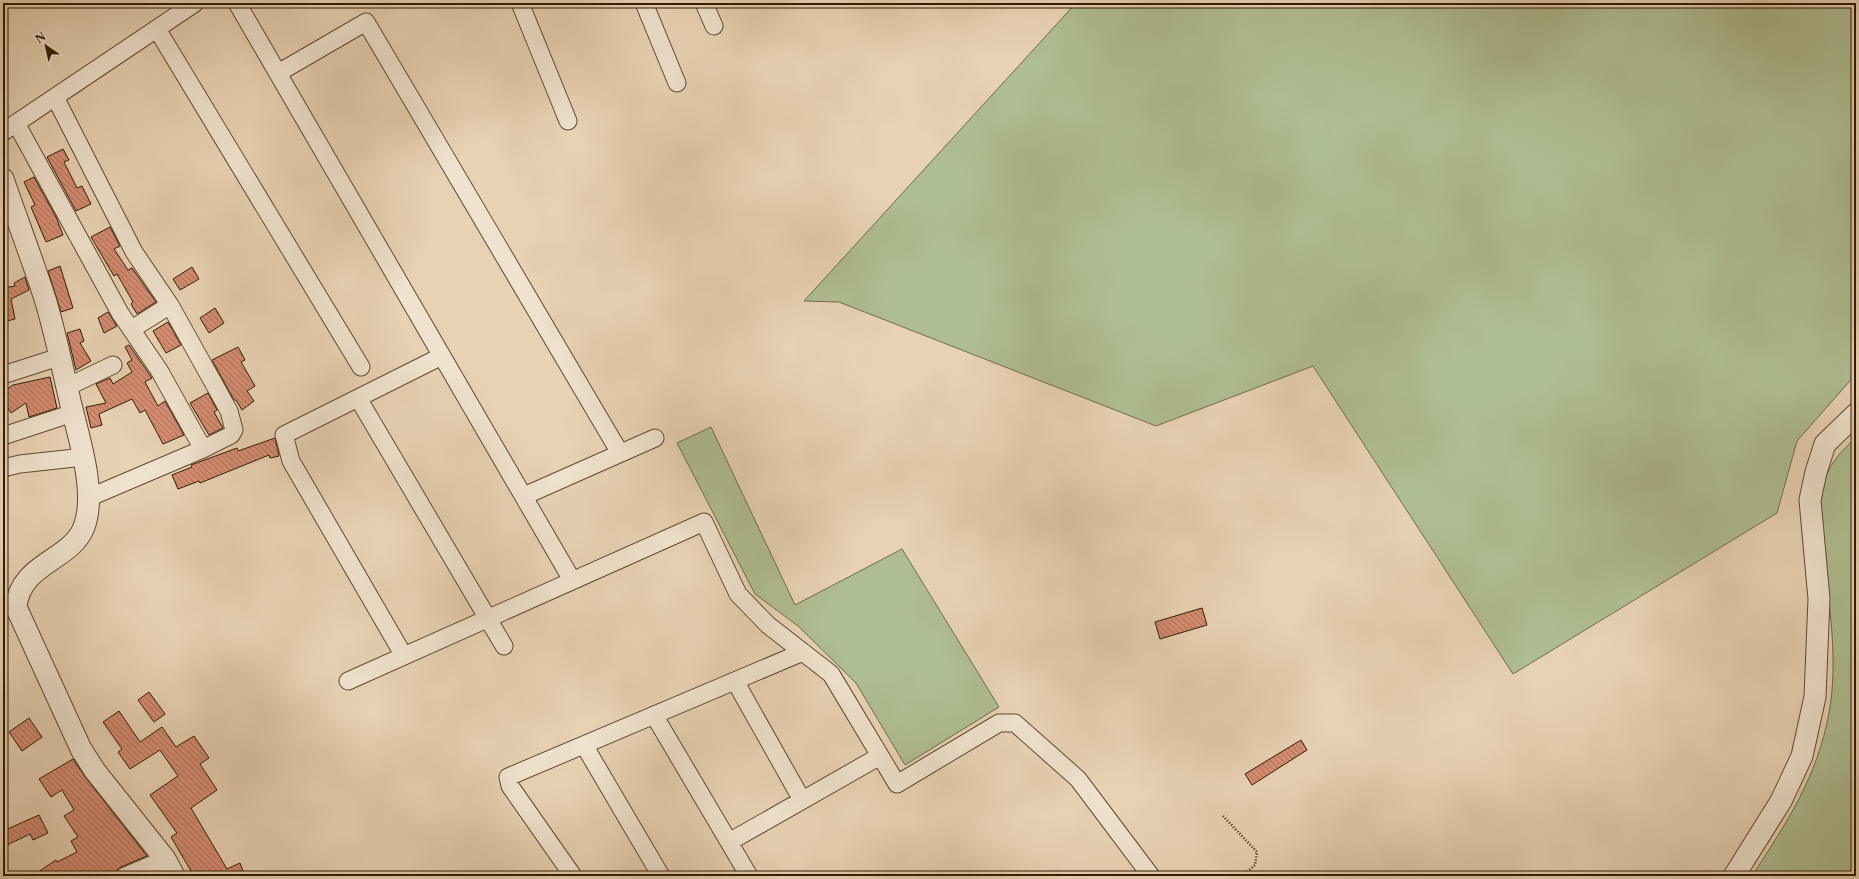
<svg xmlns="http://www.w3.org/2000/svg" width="1859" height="879" viewBox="0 0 1859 879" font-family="'Libre Caslon Text',serif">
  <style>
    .green { fill: #afbd92; stroke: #706c4a }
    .building { fill: url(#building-back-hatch); stroke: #311b02 }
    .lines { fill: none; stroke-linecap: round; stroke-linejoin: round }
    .minor-casing { stroke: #5f492e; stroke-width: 19 }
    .tertiary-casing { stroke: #5f492e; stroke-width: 23 }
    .path { stroke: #311b02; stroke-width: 2.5; stroke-dasharray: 1 2; stroke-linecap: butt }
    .minor { stroke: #f0e2ce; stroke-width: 17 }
    .tertiary { stroke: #f0e2ce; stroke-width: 21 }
  </style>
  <defs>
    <pattern id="building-back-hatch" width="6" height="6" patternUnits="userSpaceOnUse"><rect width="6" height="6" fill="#d58c73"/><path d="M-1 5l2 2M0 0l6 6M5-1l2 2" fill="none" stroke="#ad725c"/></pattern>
  </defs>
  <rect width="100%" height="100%" fill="#e8d2b4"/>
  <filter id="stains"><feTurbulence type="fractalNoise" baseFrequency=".005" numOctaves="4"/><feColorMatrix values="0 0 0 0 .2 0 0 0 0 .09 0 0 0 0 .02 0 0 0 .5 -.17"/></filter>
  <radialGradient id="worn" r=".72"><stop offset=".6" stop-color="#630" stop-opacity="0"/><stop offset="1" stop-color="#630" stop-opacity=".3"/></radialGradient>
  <!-- green -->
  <path class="green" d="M1076,3H1856V374L1797,441L1777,513L1513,674L1313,366L1156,426L839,302L804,301Z
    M711,427L795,605L902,549L999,707L905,765L856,683L798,626L755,594L677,443Z
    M1856,438V876H1752C1787,822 1817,778 1829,713C1838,663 1830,613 1825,562C1822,535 1816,505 1825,478C1832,461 1842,450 1856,438Z"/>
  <!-- building -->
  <path class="building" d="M63,149L69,160L64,162L77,188L82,186L91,204L76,211L47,157Z
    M34,177L56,217L63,235L46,242L31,207L35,205L24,182Z
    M110,227L120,246L114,249L128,270L132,268L156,302L137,314L131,304L133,302L117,274L114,276L91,237Z
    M60,266L73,308L61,312L48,271Z
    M192,267L199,279L180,290L173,279Z
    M25,277L29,290L11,299L15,319L3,322V288L15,286L14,283Z
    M215,308L224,323L209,333L200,318Z
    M108,312L117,326L104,333L98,318Z
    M168,322L181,345L166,353L153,331Z
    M80,329L84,341L80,343L91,361L76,370L67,333Z
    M129,345L152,378L145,382L158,406L165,401L184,435L163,444L145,410L140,413L132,399L99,414L102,425L91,428L86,407L106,403L96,384L110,378L113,384L132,372L127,363L132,360L125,347Z
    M238,347L245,360L241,362L255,386L247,391L254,401L242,410L236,400H234L212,360Z
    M50,377L57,408L29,417L26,403L11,413L3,400V392L13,385Z
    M208,393L217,410L214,412L223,428L209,435L190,403Z
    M275,438L279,456L270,458L269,455L200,483L199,481L178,489L172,475L192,467L191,465L237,448L238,451Z
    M1202,608L1207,625L1160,639L1155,622Z
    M149,692L165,714L154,722L138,700Z
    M119,711L140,742L162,727L176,747L194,736L209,758L200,764L217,790L191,808L227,869L240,863L245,876H194L171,837L177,833L150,795L178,776L160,750L130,769L118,752L122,749L103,722Z
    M29,718L42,737L22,751L9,732Z
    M1301,740L1307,750L1252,785L1245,774Z
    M73,759L86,778L147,856L121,867L117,870L115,876H112L108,871L98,876H32L56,860L57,862L77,852L71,841L78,837L64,816L74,810L62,790L51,797L39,779Z
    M39,815L48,833L33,840L30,834L3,847V831Z"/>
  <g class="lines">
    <defs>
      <path id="minor" d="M237,3L572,580
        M520,3L568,121
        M644,3L677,83
        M704,3L714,26
        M157,29L361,367
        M278,73L366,22L620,453
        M55,97L134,252L170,305L229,411L234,430L231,435L203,449L88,498
        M16,123L120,313L159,370L203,449
        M3,132L195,3
        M132,329L170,305
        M3,375L59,357
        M67,387L113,365
        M358,398L504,646
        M3,436L73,413
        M3,468L20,464L84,457
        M524,496L655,438
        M404,656L291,461L284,435L442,356
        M348,681L704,522L738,594L768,625L831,674L897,784L999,723H1015L1078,779L1151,876
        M735,681L802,800
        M654,715L749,876
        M584,745L661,876
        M729,842L880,756
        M125,876L165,859
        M573,876L510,786L508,777L803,652"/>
      <path id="tertiary" d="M3,179C17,220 33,261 46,302C56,336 63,371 71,405C79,439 97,493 84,527C71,561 21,562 16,607L81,749L95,771L165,859L174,876
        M1734,876L1781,801L1802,756L1815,697L1819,599L1810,500L1816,472L1825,444L1856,414"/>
    </defs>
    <!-- minor casing -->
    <use href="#minor" class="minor-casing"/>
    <!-- tertiary casing -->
    <use href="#tertiary" class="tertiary-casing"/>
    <!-- path -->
    <path class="path" d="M1223,816L1257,852L1255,865L1243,876"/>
    <!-- minor -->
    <use href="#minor" class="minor"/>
    <!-- tertiary -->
    <use href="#tertiary" class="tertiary"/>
  </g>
  <!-- margin -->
  <rect width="1859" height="879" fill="none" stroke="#e8d2b4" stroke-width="16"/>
  <rect x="4" y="4" width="1851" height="871" fill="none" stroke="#311b02" stroke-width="2"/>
  <rect x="8" y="8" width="1843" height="863" fill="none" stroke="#311b02"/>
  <!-- north arrow -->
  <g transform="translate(46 46) rotate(326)" stroke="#f0e2ce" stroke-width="3" paint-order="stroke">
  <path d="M0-3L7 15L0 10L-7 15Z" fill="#311b02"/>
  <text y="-6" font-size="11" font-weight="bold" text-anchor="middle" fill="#311b02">N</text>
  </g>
  <rect width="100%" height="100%" filter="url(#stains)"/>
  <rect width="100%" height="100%" fill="url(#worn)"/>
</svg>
